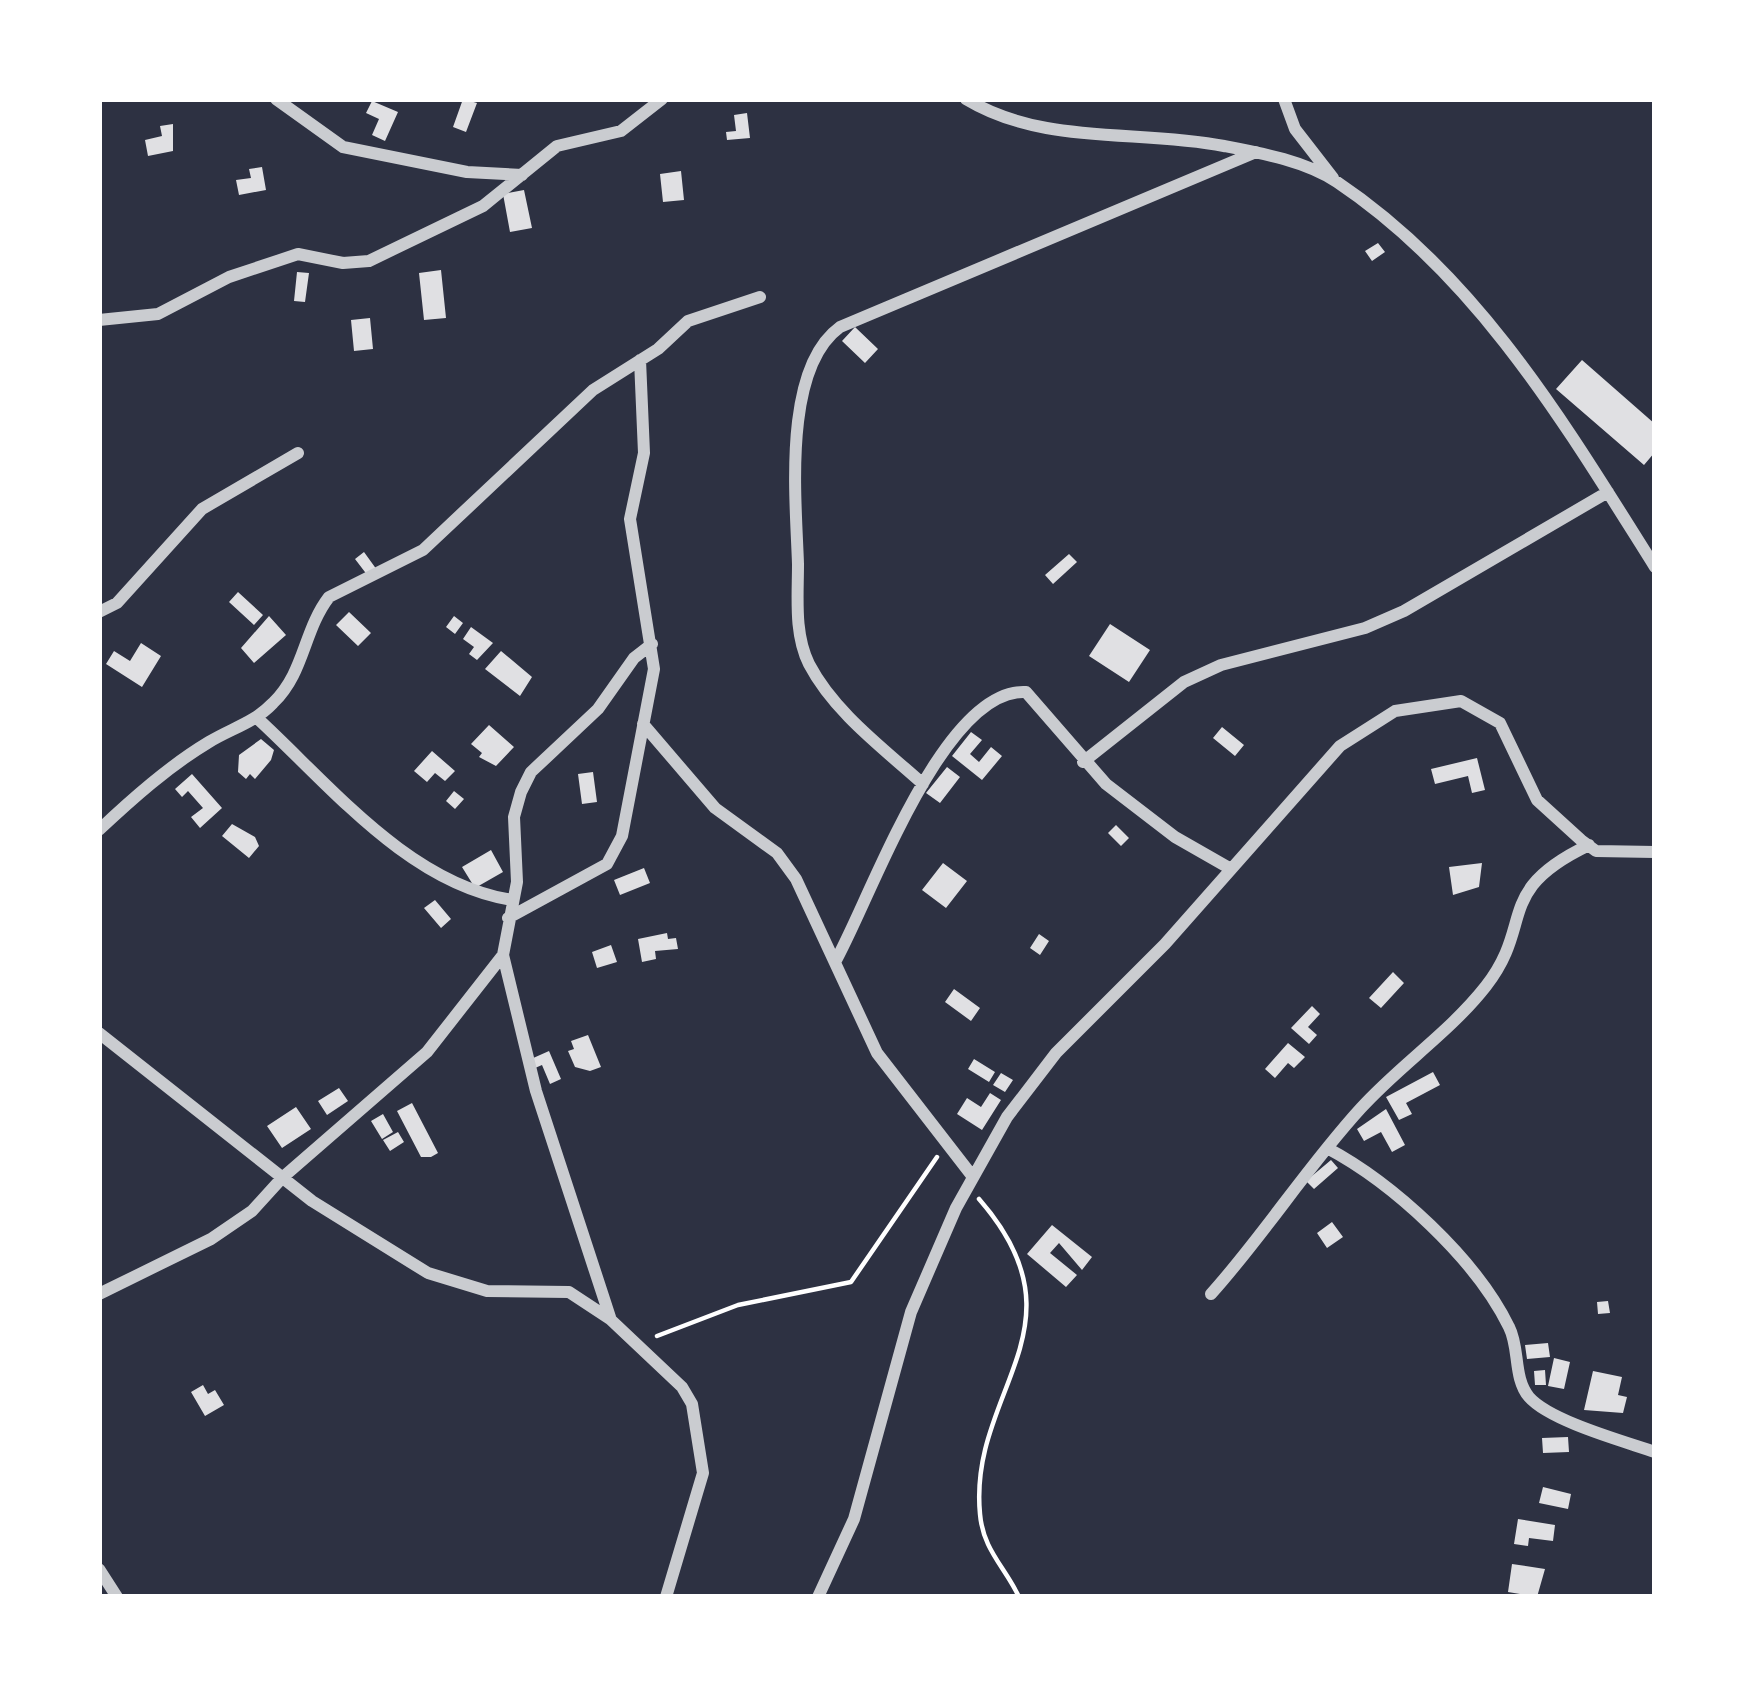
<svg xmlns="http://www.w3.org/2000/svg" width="1754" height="1696" viewBox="0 0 1754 1696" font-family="'Nunito Sans',sans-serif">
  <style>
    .building { fill: #e0e0e3 }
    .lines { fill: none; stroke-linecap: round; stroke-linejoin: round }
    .path { stroke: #fff; stroke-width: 4.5 }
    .minor { stroke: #caccd0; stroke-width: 12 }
  </style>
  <rect width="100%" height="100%" fill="#2d3142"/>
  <!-- building -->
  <path class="building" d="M463,99L477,103L466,132L453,127Z
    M372,101L398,112L385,141L372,135L379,119L366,113Z
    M747,113L750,138L727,140L726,132L736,131L734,115Z
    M173,124V151L148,156L145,140L162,136L160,126Z
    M262,167L266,190L239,195L236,180L251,178L249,169Z
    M681,171L684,200L663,202L660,174Z
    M524,190L532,228L510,232L503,194Z
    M1378,243L1385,252L1372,261L1365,251Z
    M441,270L446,318L424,320L419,273Z
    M297,272L309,273L305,302L294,301Z
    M370,318L373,349L354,351L351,320Z
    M855,327L878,349L865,363L842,341Z
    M1582,360L1655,424V452L1644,465L1556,389Z
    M364,552L377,570L368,576L355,559Z
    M1069,554L1077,562L1053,584L1045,575Z
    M238,592L263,615L254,625L229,602Z
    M349,612L371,633L358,646L336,625Z
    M269,616L286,635L254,663L241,648Z
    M454,616L463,623L455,634L446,627Z
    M1110,624L1150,650L1129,682L1089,656Z
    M471,627L493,643L477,660L469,654L474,647L463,639Z
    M141,643L161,656L142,687L106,664L114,651L130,661Z
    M501,651L532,677L520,696L485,669Z
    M489,725L514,747L496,766L479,757L482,753L471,744Z
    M1222,727L1244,745L1235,756L1213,738Z
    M971,732L982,740L970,754L979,762L991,747L1002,756L982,780L952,756Z
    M261,739L274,750L271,760L255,779L250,774L246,779L238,772L239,755Z
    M432,751L455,771L445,781L435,773L427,782L414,771Z
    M1477,758L1485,790L1472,793L1468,776L1435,784L1431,769Z
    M947,767L960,777L940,803L926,793Z
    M593,772L597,802L582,804L578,774Z
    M192,774L222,808L200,828L191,817L203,808L188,791L182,797L175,789Z
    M454,791L464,799L455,809L446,801Z
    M232,824L255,837L259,846L249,858L222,836Z
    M1116,825L1129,838L1121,846L1108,833Z
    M491,850L503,872L475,888L462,867Z
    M943,863L967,881L946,908L922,890Z
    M1482,863L1479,887L1453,895L1449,867Z
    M644,868L650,883L620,895L614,880Z
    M435,900L451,919L441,928L424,908Z
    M667,933L668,939L676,938L678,949L655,951L656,959L642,962L638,939Z
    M1039,934L1049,941L1040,955L1030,948Z
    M611,945L617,962L597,968L592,952Z
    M1393,972L1404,983L1381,1008L1369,998Z
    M954,989L980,1008L971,1021L945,1002Z
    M1312,1006L1320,1014L1308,1027L1317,1035L1309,1044L1291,1028Z
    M588,1035L601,1067L590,1071L575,1067L568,1051L574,1049L571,1041Z
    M1288,1043L1305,1057L1294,1068L1288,1063L1275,1078L1265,1069Z
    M549,1051L561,1079L550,1084L542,1065L535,1068L531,1059Z
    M974,1059L995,1072L989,1082L968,1069Z
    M1433,1072L1440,1085L1406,1103L1412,1114L1399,1120L1386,1097Z
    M1001,1073L1013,1080L1005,1092L993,1085Z
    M339,1088L348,1101L327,1115L318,1101Z
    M990,1093L1001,1100L982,1130L957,1114L967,1098L981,1107Z
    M412,1103L438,1153L431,1157H421L397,1111Z
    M296,1107L311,1129L282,1148L267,1126Z
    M1386,1109L1405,1145L1392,1152L1381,1132L1364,1141L1357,1129Z
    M383,1114L393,1132L382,1139L371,1121Z
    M398,1132L404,1142L390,1151L383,1140Z
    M1331,1160L1338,1168L1314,1189L1306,1181Z
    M1332,1222L1343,1237L1327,1248L1317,1233Z
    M1052,1225L1092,1257L1082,1270L1059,1243L1050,1253L1077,1275L1066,1287L1027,1254Z
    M1608,1301L1610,1313L1598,1314L1597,1302Z
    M1548,1343L1550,1357L1527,1359L1525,1345Z
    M1554,1358L1570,1362L1564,1389L1548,1386Z
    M1545,1370L1546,1385H1535L1534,1371Z
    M1593,1371L1622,1377L1618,1395L1627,1397L1623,1413L1584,1410Z
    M203,1385L208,1394L215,1390L224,1405L205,1416L191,1392Z
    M1568,1437L1569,1452L1543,1453L1542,1438Z
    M1543,1487L1571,1494L1568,1509L1539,1503Z
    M1518,1519L1555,1525L1553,1541L1529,1538L1528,1546L1514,1544Z
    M1512,1564L1545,1569L1537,1597L1508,1592Z"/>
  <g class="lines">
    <!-- path -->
    <path class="path" d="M979,1199C1091,1327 968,1390 980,1514C983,1550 1005,1567 1019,1597
      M657,1336L738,1305L851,1282L937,1157"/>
    <!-- minor -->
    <path class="minor" d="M276,99L343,147L467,172L522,175
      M966,99C1044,146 1137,129 1224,146C1261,153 1305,161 1337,182C1479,277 1566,426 1655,567
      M1284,99L1295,129L1333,178
      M99,320L158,314L229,277L298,254L343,263L369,261L483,206L557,146L621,131L662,99
      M99,612L117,603L202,509L298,453
      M257,718C331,786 409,884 512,900
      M643,724L715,808L777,853L796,879L877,1053L973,1177
      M1083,762L1184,682L1221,665L1365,628L1404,611L1608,492
      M923,784C883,748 834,712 809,664C794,634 798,597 798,564C796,500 782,369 840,327L1256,152
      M99,830C132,799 169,766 209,742C232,728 254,723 273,703C305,672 303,631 329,597L423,550L593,390L658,349L688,321L760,297
      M508,918L607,864L622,836L654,669L630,519L644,453L640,360
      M835,962C870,900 943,687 1026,692L1106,784L1175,837L1231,869
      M99,1033L312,1201L428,1273L487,1291L569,1292L610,1319L682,1387L692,1404L703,1473L666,1597
      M1327,1148C1393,1183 1476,1259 1509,1327C1520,1348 1513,1378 1529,1397C1550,1421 1623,1441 1655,1452
      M99,1294L211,1239L252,1211L282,1178L427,1052L503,955
      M1211,1294C1264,1235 1307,1167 1361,1108C1400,1065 1450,1032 1486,986C1535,923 1493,891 1589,845
      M610,1317L536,1091L503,955L517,882L514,817L521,792L531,772L598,709L634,658L652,644
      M99,1569L117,1597
      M818,1597L854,1519L911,1312L956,1208L1007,1117L1056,1053L1165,944L1340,746L1395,711L1461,701L1500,723L1537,800L1581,840L1596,851L1655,852"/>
  </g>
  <!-- border -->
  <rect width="1754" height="1696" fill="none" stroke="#ffffff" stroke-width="204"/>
</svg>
